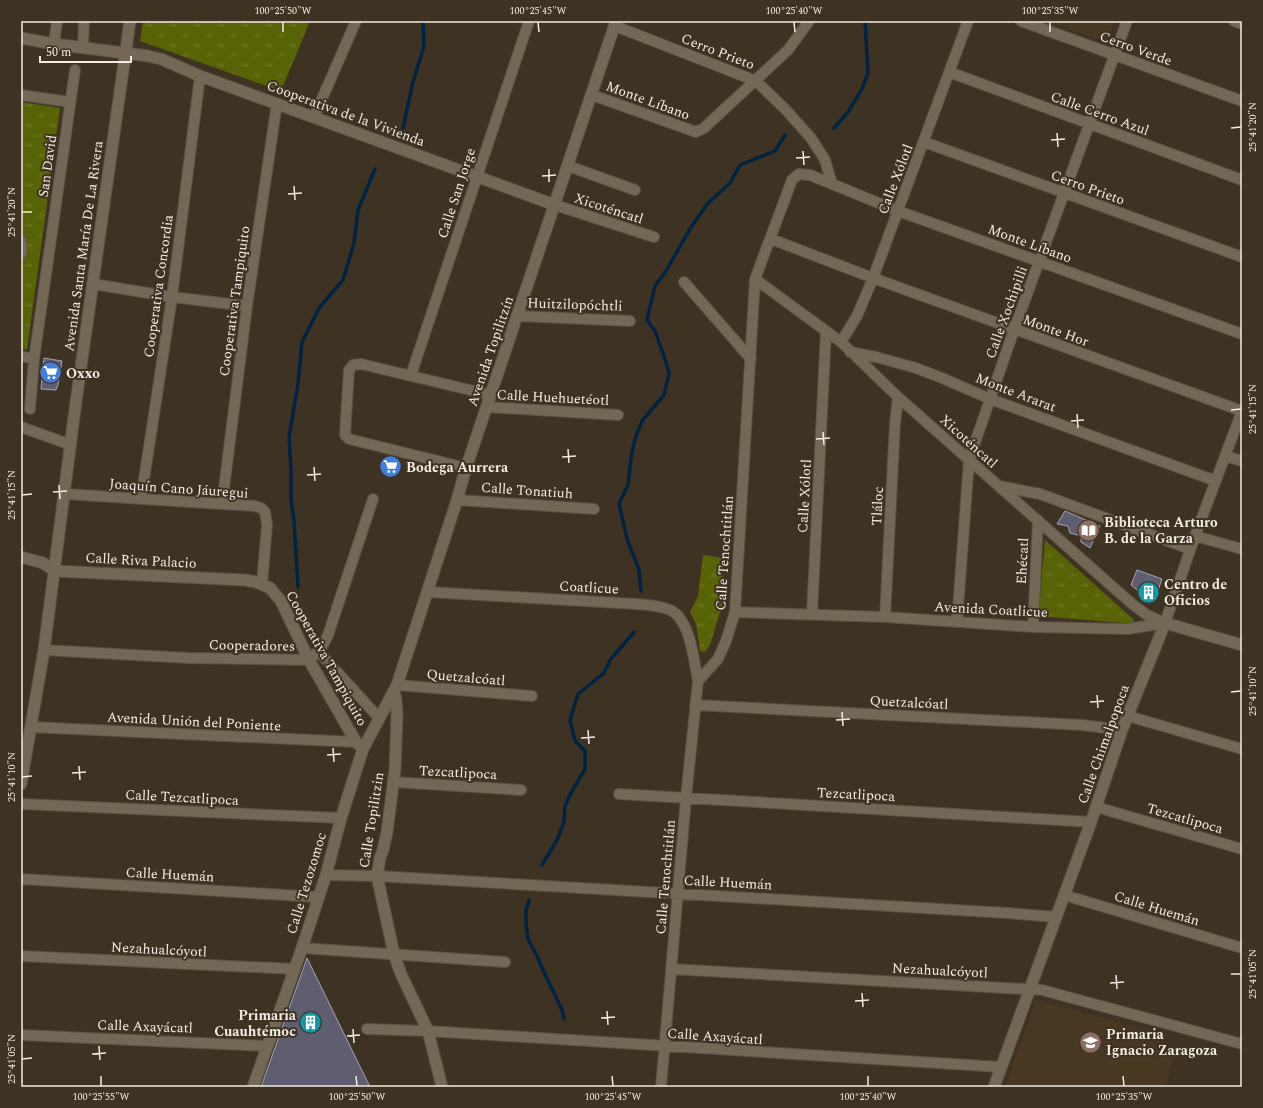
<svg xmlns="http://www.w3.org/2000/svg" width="1263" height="1108" viewBox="0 0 1263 1108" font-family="Spectral,serif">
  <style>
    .built { fill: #483822 }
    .park { fill: url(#park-tufts) }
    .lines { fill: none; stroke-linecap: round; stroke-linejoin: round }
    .stream { stroke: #002342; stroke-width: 3.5 }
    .building { fill: #5f5e71; stroke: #a4a3b8 }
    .minor-casing { stroke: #5b5143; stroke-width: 12 }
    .tertiary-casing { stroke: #5b5143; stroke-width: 13 }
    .minor { stroke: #736755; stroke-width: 10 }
    .tertiary { stroke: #736755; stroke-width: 11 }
    .ticks { fill: none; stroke: #f3ece2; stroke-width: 1.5 }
    .labels { text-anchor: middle; stroke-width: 4; stroke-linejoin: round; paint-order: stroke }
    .street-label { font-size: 14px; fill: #f3ece2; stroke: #3e3323 }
    .poi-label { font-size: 14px; font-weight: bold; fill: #f3ece2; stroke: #3e3323; text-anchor: start }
    .neatline { fill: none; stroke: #f3ece2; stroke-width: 1.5 }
    .ticks-label { font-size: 10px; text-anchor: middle; fill: #f3ece2 }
  </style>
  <defs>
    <pattern id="park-tufts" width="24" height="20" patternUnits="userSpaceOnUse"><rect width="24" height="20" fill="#586305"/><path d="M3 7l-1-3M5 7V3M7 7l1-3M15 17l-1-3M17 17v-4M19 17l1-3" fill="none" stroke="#707a29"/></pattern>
  </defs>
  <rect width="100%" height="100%" fill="#3e3323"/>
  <!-- built -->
  <path class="built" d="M1047,21H1114L1109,36L1101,40Z
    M1036,1000L1160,1034L1161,1051L1174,1056L1165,1087H1005Z"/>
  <!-- park -->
  <path class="park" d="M143,21H310L281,91L140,41Z
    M21,102L60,108L27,350L21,348V264L27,249L25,240L21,231Z
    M1045,540L1133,619L1135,624L1038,616Z
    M703,555L723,558L722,606L710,645L705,652L700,651L696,624L690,612L698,596Z"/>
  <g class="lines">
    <!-- stream -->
    <path class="stream" d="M403,128L413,82L424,46L423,21
      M834,128L848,112L862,89L868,73L865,21
      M298,587L294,520L291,500V470L289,437L298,384L302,342L319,308L343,280L354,243L358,210L375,169
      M641,591L639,570L627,539L619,504L628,485L631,458L635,439L642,421L664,395L669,373L665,359L655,331L647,320L655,286L666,271L690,229L707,204L730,183L740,165L775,151L785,135
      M542,865L557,840L564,822L565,806L572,791L585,769V751L575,741L570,720L578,694L603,674L611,659L634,632
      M529,900L526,910V923L528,939L538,958L543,970L562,1010L564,1019"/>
  </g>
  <!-- building -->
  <path class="building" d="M44,358L62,361L58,385L56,390L41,389Z
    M1065,511L1100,526L1090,548L1081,542V536L1070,533L1068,526L1057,524Z
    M1137,570L1162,579L1155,599L1150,601L1131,585Z
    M307,958L370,1087H261Z"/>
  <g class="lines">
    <defs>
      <path id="minor" d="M1021,21L1242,101
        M1234,21L1242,24
        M615,26L756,81L785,109L811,138L825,160L832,184
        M54,44L57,21
        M83,47L84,21
        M949,72L1242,180
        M21,95L70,102
        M592,95L696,132L704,128L788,50L809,21
        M314,117L356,21
        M924,142L1242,257
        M568,166L635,190
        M555,205L654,237
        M771,239L873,278L1242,411
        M21,241L22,251L21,254
        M755,279L841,342L898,397L1131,603L1147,615L1165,623
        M684,282L751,359
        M93,284L172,297L247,306
        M518,316L630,321
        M841,342L857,316L873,278L968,21
        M850,352L876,357L916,368L942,378L990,399L1216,481
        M21,356L34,359
        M411,375L529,21
        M487,407L618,415
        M30,409L34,359L75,70
        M21,427L71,445
        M1226,456L1242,461
        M466,468L349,439L345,435L349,370L353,365L361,364L491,395
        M999,486L1040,494L1190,549
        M65,494L222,504L255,506L261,508L265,512L267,525L262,584
        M141,499L172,297L200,76
        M457,500L594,509
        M222,504L247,306L277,103
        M1195,536L1242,549
        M428,592L636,604C647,605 667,606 675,613C691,626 694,662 698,681
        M735,612L885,617L1033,627L1128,629L1165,623
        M812,614L826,331
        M885,617L895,423L898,397
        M957,622L969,460L1014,330L1127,21
        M1165,623L1195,536L1242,411
        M1033,627L1038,520
        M44,650L188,658L309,660L322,647L328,635L373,499
        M319,652L379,718
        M397,685L532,696
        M695,705L1082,725L1122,730
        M1128,716L1242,749
        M31,727L356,742
        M393,782L521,790
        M619,794L1091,822
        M21,804L341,818
        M1096,807L1242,849
        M326,875L377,876L1007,913L1056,917
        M21,879L318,897
        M1064,895L1242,948
        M302,948L505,962
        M21,956L295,969
        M671,969L1042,990L1242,1044
        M367,1029L428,1031L1001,1067
        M21,1035L267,1046
        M661,1087L686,798L698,681L718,659L726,641L735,612L755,279L792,180L799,174L810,175L898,211L1242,334"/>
      <path id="tertiary" d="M21,38L54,44L148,56L161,59L200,76L555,205
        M21,557L43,563L55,571L245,580L256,582L270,588L281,601L309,660L356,742L363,749
        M394,691L396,700L397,714L395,769L387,832L383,850L380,858L377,876L394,954L401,974L428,1031L442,1087
        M21,784L44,650L75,409L130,21
        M253,1087L302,948L326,875L341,818L363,749L397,685L457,500L466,468L616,21
        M994,1087L1091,822L1122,730L1165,623L1242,645"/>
    </defs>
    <!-- minor casing -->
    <use href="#minor" class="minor-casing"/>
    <!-- tertiary casing -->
    <use href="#tertiary" class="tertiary-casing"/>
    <!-- minor -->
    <use href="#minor" class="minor"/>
    <!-- tertiary -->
    <use href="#tertiary" class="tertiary"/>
  </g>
  <!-- ticks -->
  <path class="ticks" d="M283,22V32M538,22L539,32M794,22L795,32M1050,22V32M1231,128L1241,127M1057,133L1058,147M1051,140L1065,139M803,151L804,165M796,158L810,157M549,169V182M542,176L556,175M294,186L295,200M288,194L302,193M22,212H32M1231,410L1241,409M1077,414L1078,428M1071,421L1084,420M823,432L824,445M816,439L830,438M568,449L569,463M562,457L576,456M314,467L315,481M307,475L321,474M59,485L60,499M53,492L67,491M22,495L32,494M1231,692L1241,691M1097,695L1098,708M1090,702L1104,701M842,712L843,726M836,720L850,719M588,730L589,744M581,738L595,737M333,748L334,762M327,755L341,754M79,766L80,780M72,773L86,772M22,777L32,776M1231,974H1241M1116,975L1117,989M1110,983L1124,982M862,993L863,1007M855,1001L869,1000M607,1011L608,1025M601,1018L615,1017M353,1029L354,1043M347,1036L360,1035M99,1046L100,1060M92,1054L106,1053M22,1059L32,1058M101,1076V1086M356,1076L357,1086M612,1076L613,1086M868,1076V1086M1123,1076L1124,1086"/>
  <!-- icons -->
  <defs>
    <symbol id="supermarket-disc" viewBox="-11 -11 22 22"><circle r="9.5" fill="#3f7fe0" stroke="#3e3323"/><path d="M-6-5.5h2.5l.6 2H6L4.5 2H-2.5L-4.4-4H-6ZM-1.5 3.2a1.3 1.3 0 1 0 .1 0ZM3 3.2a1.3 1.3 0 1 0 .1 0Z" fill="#fff"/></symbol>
    <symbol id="library-disc" viewBox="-11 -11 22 22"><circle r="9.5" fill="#8d6e63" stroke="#3e3323"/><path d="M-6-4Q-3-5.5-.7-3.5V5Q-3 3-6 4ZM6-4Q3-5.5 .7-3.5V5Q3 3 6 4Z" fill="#fff"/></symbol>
    <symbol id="building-disc" viewBox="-11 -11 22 22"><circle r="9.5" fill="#0f9aa8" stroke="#3e3323"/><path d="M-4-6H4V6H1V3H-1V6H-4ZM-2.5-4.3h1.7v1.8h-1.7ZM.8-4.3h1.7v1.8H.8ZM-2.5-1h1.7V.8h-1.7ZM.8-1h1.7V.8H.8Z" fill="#fff"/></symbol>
    <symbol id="school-disc" viewBox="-11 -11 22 22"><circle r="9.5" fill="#8d6e63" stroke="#3e3323"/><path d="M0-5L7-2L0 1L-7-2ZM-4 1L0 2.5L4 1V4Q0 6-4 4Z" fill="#fff"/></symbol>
  </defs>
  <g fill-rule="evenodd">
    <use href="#supermarket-disc" x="38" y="360" width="25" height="25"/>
    <use href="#supermarket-disc" x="378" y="454" width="25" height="25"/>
    <use href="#library-disc" x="1076" y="518" width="25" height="25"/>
    <use href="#building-disc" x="1136" y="580" width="25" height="25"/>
    <use href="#building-disc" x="298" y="1010" width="25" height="25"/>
    <use href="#school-disc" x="1078" y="1030" width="25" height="25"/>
  </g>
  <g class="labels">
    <!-- street labels -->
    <g class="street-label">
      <text transform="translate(1136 48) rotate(20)" y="5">Cerro Verde</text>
      <text transform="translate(718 51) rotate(21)" y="5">Cerro Prieto</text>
      <text transform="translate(648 100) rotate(20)" y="5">Monte Líbano</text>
      <text transform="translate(346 113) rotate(20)" y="5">Cooperativa de la Vivienda</text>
      <text transform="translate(1100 113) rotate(20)" y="5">Calle Cerro Azul</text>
      <text transform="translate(47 166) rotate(-82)" y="5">San David</text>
      <text transform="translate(895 179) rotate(-69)" y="5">Calle Xólotl</text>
      <text transform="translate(1088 187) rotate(20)" y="5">Cerro Prieto</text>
      <text transform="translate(456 193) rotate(-72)" y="5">Calle San Jorge</text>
      <text transform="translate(609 208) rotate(18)" y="5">Xicoténcatl</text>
      <text transform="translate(1030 243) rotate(20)" y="5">Monte Líbano</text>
      <text transform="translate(83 246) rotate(-82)" y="5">Avenida Santa María De La Rivera</text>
      <text transform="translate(158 286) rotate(-82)" y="5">Cooperativa Concordia</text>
      <text transform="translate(234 301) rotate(-82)" y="5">Cooperativa Tampiquito</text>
      <text transform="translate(575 304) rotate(2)" y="5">Huitzilopóchtli</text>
      <text transform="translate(1006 312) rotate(-70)" y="5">Calle Xochipilli</text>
      <text transform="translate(1056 330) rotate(20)" y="5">Monte Hor</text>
      <text transform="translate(490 351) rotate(-71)" y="5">Avenida Topilitzín</text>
      <text transform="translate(1016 392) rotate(21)" y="5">Monte Ararat</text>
      <text transform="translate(553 397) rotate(3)" y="5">Calle Huehuetéotl</text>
      <text transform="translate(969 441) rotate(42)" y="5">Xicoténcatl</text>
      <text transform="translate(179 488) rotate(4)" y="5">Joaquín Cano Jáuregui</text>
      <text transform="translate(527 490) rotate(4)" y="5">Calle Tonatiuh</text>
      <text transform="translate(804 496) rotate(-87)" y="5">Calle Xólotl</text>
      <text transform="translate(877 506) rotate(-87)" y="5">Tláloc</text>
      <text transform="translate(724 553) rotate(-86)" y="5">Calle Tenochtitlán</text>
      <text transform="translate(141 560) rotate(3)" y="5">Calle Riva Palacio</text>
      <text transform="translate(1022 561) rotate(-87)" y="5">Ehécatl</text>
      <text transform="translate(589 587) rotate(3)" y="5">Coatlicue</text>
      <text transform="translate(991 609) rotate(3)" y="5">Avenida Coatlicue</text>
      <text transform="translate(252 645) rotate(1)" y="5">Cooperadores</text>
      <text transform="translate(327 658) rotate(61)" y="5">Cooperativa Tampiquito</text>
      <text transform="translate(466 677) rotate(5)" y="5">Quetzalcóatl</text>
      <text transform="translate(909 702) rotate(3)" y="5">Quetzalcóatl</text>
      <text transform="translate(194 721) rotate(3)" y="5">Avenida Unión del Poniente</text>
      <text transform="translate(1103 744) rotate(-70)" y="5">Calle Chimalpopoca</text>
      <text transform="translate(458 772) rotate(3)" y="5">Tezcatlipoca</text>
      <text transform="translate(856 794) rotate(3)" y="5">Tezcatlipoca</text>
      <text transform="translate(182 797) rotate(3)" y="5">Calle Tezcatlipoca</text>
      <text transform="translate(1185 818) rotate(16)" y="5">Tezcatlipoca</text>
      <text transform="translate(371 820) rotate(-81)" y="5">Calle Topilitzin</text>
      <text transform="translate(170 874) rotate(3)" y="5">Calle Huemán</text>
      <text transform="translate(665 877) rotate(-85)" y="5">Calle Tenochtitlán</text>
      <text transform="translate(728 882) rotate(3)" y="5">Calle Huemán</text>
      <text transform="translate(306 883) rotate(-73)" y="5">Calle Tezozomoc</text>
      <text transform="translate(1157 908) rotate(17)" y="5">Calle Huemán</text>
      <text transform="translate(159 949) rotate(3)" y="5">Nezahualcóyotl</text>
      <text transform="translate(940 970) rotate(3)" y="5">Nezahualcóyotl</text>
      <text transform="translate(145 1026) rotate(2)" y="5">Calle Axayácatl</text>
      <text transform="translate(715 1036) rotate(4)" y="5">Calle Axayácatl</text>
    </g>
    <!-- poi labels -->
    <g class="poi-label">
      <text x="66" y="378">Oxxo</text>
      <text x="406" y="472">Bodega Aurrera</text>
      <text x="1104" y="527">Biblioteca Arturo<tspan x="1104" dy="16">B. de la Garza</tspan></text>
      <text x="1164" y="589">Centro de<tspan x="1164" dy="16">Oficios</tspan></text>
      <text x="296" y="1020" text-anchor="end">Primaria<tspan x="296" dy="16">Cuauhtémoc</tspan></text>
      <text x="1106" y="1039">Primaria<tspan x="1106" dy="16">Ignacio Zaragoza</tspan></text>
    </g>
  </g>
  <!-- border -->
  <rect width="1263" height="1108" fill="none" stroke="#3e3323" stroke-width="44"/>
  <!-- scale -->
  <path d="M40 56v6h91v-6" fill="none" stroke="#f3ece2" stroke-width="2"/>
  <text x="46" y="56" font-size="12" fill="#f3ece2" stroke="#3e3323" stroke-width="3" paint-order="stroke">50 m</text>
  <rect x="22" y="22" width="1219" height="1064" class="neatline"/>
  <g class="ticks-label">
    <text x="283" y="14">100°25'50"W</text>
    <text x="538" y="14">100°25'45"W</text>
    <text x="794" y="14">100°25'40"W</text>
    <text x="1050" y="14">100°25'35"W</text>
    <text transform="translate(1252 127) rotate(-90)" y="4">25°41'20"N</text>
    <text transform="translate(11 212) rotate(-90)" y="4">25°41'20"N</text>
    <text transform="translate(1252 409) rotate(-90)" y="4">25°41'15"N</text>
    <text transform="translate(11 495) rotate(-90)" y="4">25°41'15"N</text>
    <text transform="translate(1252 691) rotate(-90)" y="4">25°41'10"N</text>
    <text transform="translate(11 777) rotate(-90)" y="4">25°41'10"N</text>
    <text transform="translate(1252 974) rotate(-90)" y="4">25°41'05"N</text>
    <text transform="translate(11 1059) rotate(-90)" y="4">25°41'05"N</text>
    <text x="101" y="1100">100°25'55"W</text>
    <text x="357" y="1100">100°25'50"W</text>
    <text x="613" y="1100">100°25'45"W</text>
    <text x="868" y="1100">100°25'40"W</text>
    <text x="1124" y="1100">100°25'35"W</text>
  </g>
</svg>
